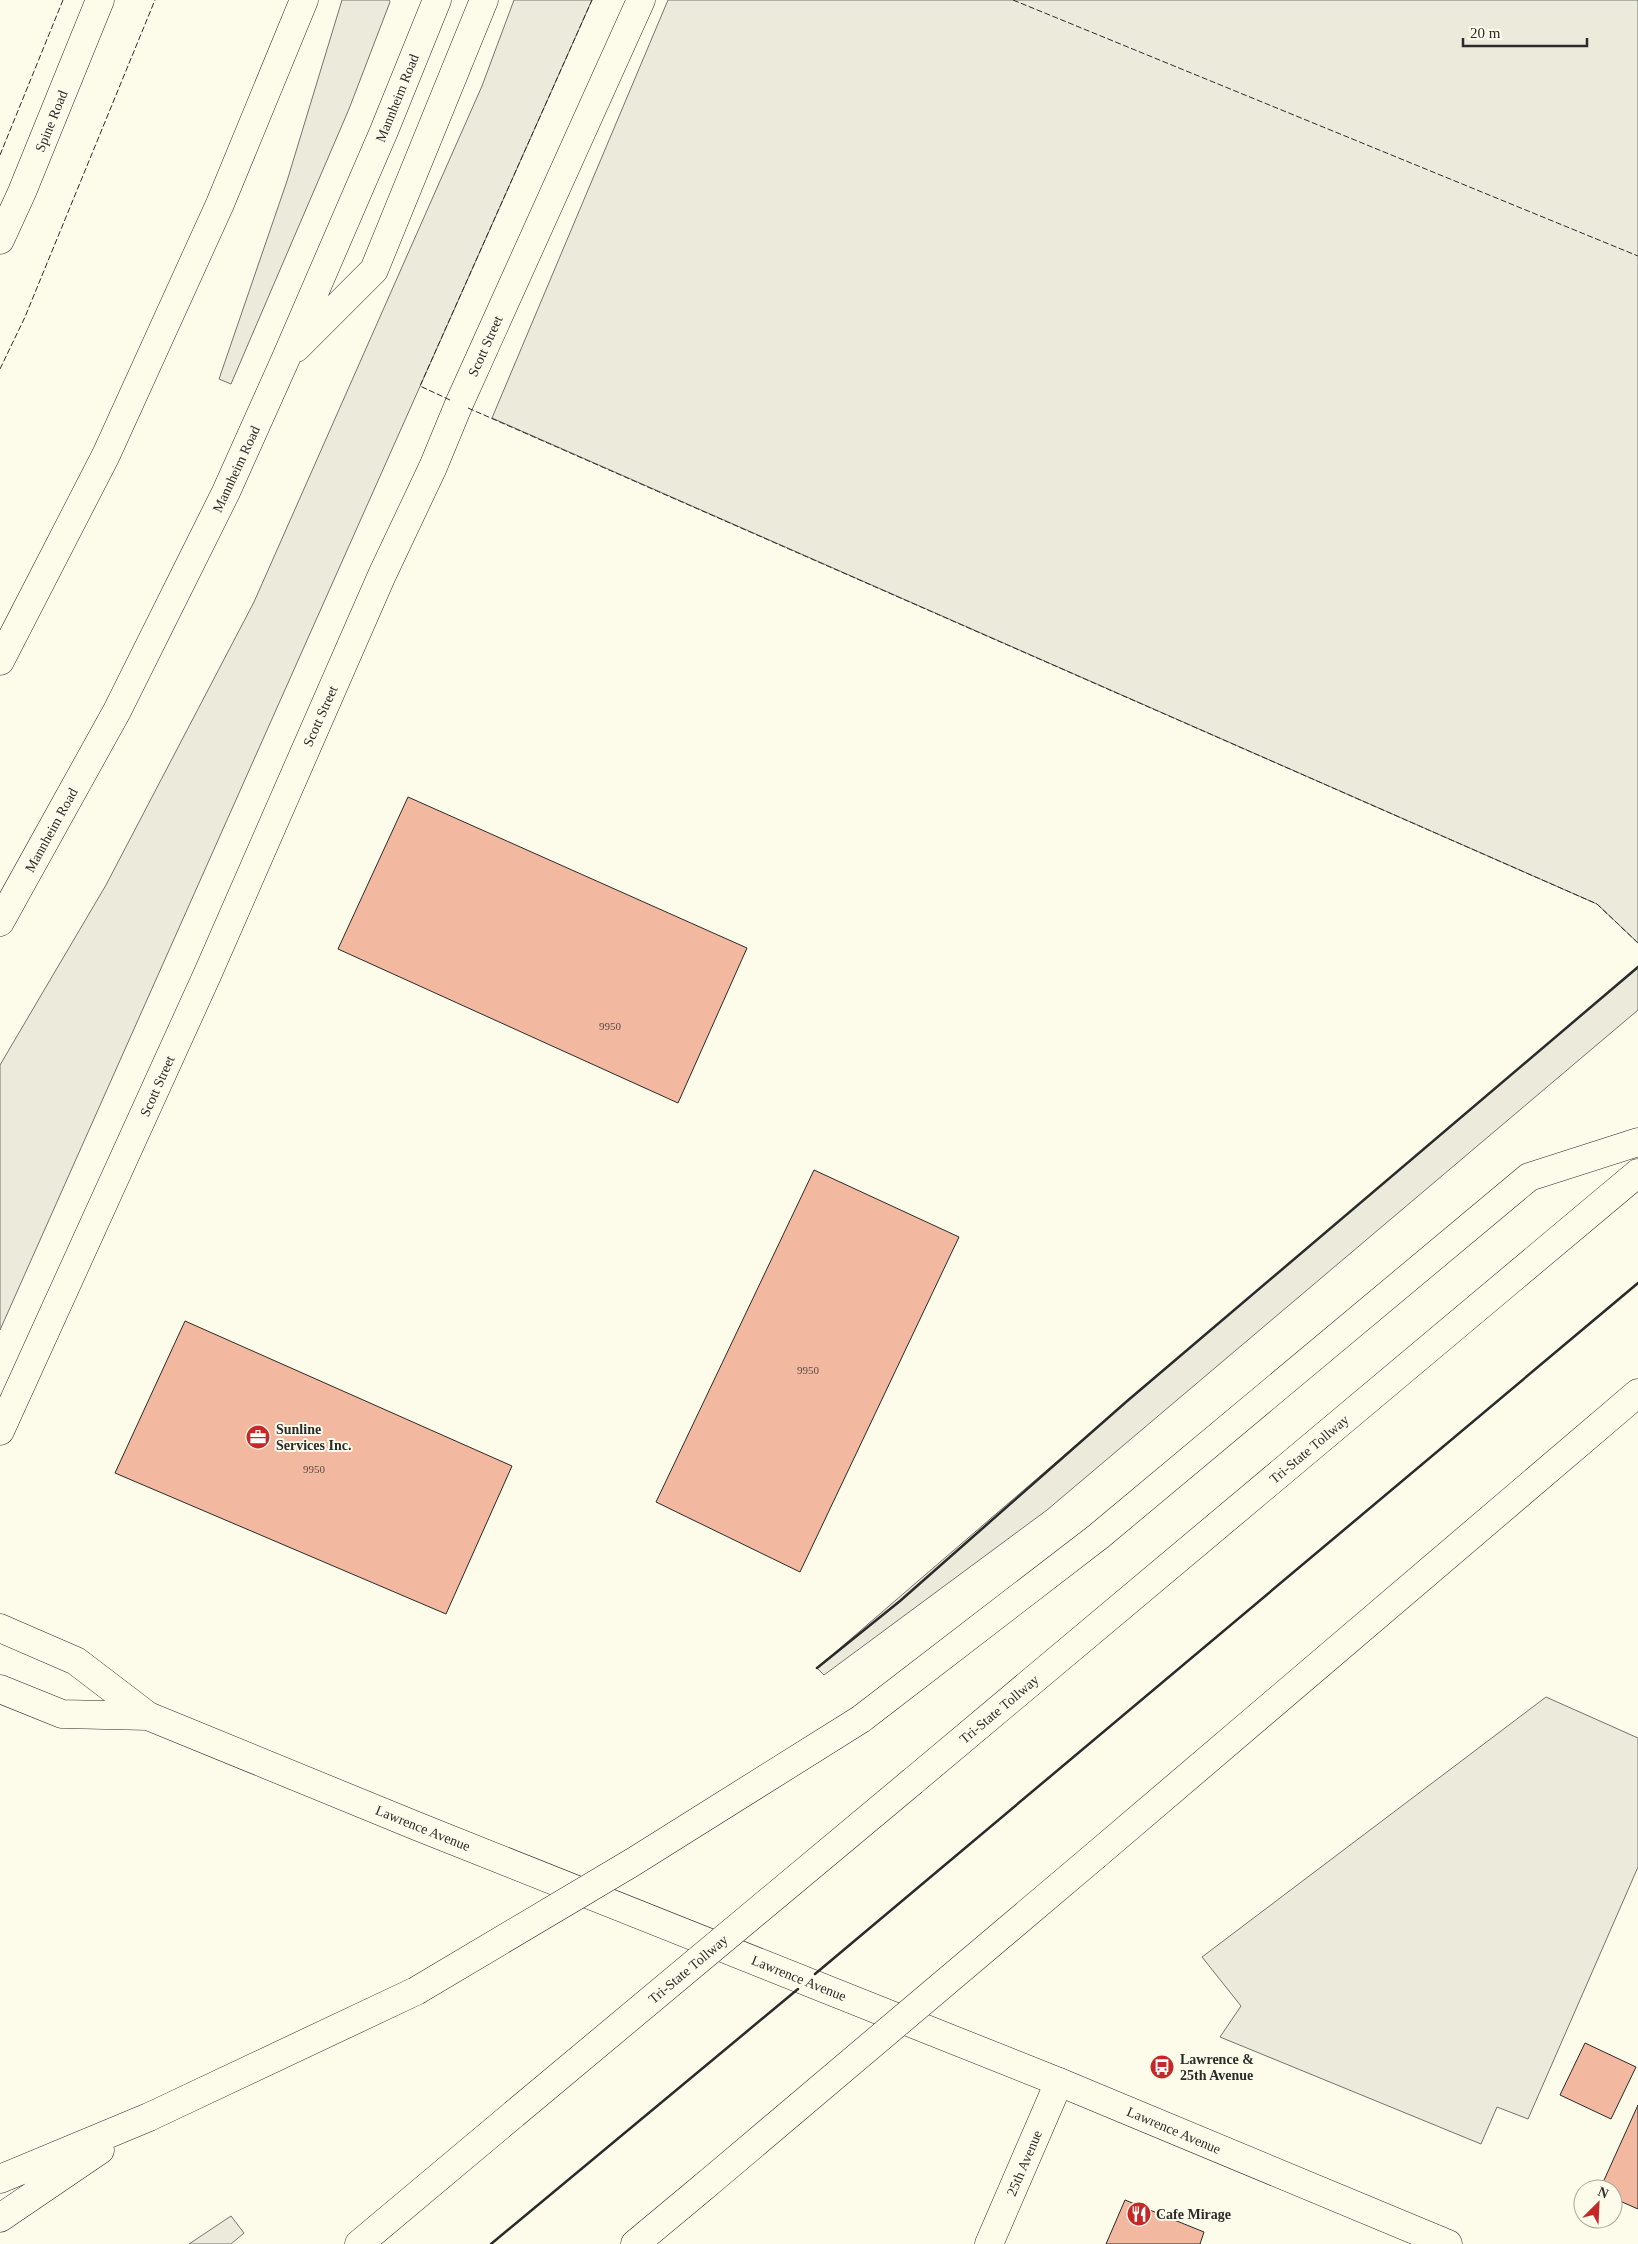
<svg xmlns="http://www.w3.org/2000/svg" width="1638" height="2244" viewBox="0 0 1638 2244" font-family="'Times New Roman',serif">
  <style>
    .green { fill: #ecebdb; stroke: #74746e }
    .parking { fill: #eceadb; stroke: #74746e }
    .building { fill: #f2b8a0; stroke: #2b2b2b }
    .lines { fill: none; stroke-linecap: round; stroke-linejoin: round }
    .minor-casing { stroke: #2b2b2b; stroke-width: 29 }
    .major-casing { stroke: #2b2b2b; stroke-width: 29 }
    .highway-casing { stroke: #2b2b2b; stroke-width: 29 }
    .minor { stroke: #fdfbea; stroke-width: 28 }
    .major { stroke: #fdfbea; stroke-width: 28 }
    .highway { stroke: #fdfbea; stroke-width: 28 }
    .highway-bridge-casing { stroke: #2b2b2b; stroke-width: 29; stroke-linecap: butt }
    .highway-bridge { stroke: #fdfbea; stroke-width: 28 }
    .fence { stroke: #2b2b2b; stroke-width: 1; stroke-dasharray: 6 2.5; stroke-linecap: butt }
    .wall { stroke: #2b2b2b; stroke-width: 2.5 }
    .labels { text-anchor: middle; stroke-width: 4; stroke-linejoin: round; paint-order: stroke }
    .number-label { font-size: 11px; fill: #5d4e48 }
    .street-label { font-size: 14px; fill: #2b2b2b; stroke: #fdfbea }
    .poi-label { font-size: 14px; font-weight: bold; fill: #2b2b2b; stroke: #fdfbea; text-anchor: start }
  </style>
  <rect width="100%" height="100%" fill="#fdfbea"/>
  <!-- green -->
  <path class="green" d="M342,0H389L390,2L349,109L231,384L219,379L287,181Z
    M514,0H592L0,1330V1065L106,885L254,602L482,86Z
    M668,0H1638V943L1597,904L492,418Z
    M1638,967V1010L1047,1510L824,1675L817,1668L1126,1402Z
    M231,2216L244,2233L231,2244H189Z"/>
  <!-- parking -->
  <path class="parking" d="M1546,1697L1638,1738V1867L1528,2119L1497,2107L1481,2144L1220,2037L1241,2006L1202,1957Z"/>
  <!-- building -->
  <path class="building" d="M408,797L747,948L678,1103L338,949Z
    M814,1170L959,1237L800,1572L656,1502Z
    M185,1321L512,1466L446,1614L115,1473Z
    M1585,2043L1636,2067L1611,2119L1560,2095Z
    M1638,2105V2209L1613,2198V2189H1600Z
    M1125,2200L1204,2232L1200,2244H1106Z"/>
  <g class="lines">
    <defs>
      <path id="minor" d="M0,240L22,192L100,0
        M0,1431L208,973L382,575L433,467L459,404L641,0
        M989,2244L1059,2082"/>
      <path id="major" d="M296,348L374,270L484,0
        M0,661L106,455L220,204L304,0
        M0,922L117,711L226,492L286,358L384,131L437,0
        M0,1628L76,1661L148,1716L419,1827L1059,2082L1448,2244
        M0,1689L62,1714L148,1716"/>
      <path id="highway" d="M861,1719L1099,1536L1529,1177L1638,1142
        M913,1781L1638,1173
        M1096,1855L1638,1393
        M0,2179L149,2117L416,1991
        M0,2218L100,2150
        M359,2244L514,2114
        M635,2244L707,2184"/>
    </defs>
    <!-- minor casing -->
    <use href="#minor" class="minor-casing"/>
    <!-- major casing -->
    <use href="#major" class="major-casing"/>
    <!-- highway casing -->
    <use href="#highway" class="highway-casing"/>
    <!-- minor -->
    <use href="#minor" class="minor"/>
    <!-- major -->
    <use href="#major" class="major"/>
    <!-- highway -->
    <use href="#highway" class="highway"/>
    <defs>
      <path id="highway-bridge" d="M416,1991L633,1862L861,1719
        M514,2114L913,1781
        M707,2184L1096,1855"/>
    </defs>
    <!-- highway-bridge casing -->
    <use href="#highway-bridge" class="highway-bridge-casing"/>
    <!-- highway-bridge -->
    <use href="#highway-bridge" class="highway-bridge"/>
    <!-- fence -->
    <path class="fence" d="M1013,0L1638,256
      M0,155L63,0
      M0,369L25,317L155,0
      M450,400L420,386L592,0
      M468,408L1597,904L1638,943"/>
    <!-- wall -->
    <path class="wall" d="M817,1668L900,1601L1126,1402L1638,967
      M815,1974L1638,1283
      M491,2244L798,1989"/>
  </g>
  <!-- icons -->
  <defs>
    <symbol id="office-disc" viewBox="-11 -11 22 22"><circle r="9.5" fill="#c62828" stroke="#fdfbea"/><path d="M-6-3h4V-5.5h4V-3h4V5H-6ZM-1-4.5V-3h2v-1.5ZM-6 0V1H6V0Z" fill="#fff"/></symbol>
    <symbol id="bus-disc" viewBox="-11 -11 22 22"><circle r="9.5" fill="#c62828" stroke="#fdfbea"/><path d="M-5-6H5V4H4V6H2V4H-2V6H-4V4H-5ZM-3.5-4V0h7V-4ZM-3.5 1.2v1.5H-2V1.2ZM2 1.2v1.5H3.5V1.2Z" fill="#fff"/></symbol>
    <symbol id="restaurant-disc" viewBox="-11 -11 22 22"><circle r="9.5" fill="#c62828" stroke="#fdfbea"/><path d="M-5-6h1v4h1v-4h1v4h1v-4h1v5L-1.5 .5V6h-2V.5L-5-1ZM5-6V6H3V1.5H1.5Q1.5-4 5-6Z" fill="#fff"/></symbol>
  </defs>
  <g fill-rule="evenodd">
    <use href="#office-disc" x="244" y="1423" width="28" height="28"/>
    <use href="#bus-disc" x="1148" y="2053" width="28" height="28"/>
    <use href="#restaurant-disc" x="1125" y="2200" width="28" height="28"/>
  </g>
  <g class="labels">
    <!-- number labels -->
    <g class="number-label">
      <text x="610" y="1030">9950</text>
      <text x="808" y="1374">9950</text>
      <text x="314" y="1473">9950</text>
    </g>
    <!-- street labels -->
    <g class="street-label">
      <text transform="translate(397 98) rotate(-68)" y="5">Mannheim Road</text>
      <text transform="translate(51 121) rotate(-68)" y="5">Spine Road</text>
      <text transform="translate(485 346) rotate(-66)" y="5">Scott Street</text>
      <text transform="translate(236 469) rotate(-65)" y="5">Mannheim Road</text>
      <text transform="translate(320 716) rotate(-66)" y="5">Scott Street</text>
      <text transform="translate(51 830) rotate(-61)" y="5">Mannheim Road</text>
      <text transform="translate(157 1086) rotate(-66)" y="5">Scott Street</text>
      <text transform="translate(1309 1449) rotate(-40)" y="5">Tri-State Tollway</text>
      <text transform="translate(999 1709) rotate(-40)" y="5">Tri-State Tollway</text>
      <text transform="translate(423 1828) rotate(22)" y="5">Lawrence Avenue</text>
      <text transform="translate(688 1969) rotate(-40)" y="5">Tri-State Tollway</text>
      <text transform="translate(799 1978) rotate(22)" y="5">Lawrence Avenue</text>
      <text transform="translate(1174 2130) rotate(23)" y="5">Lawrence Avenue</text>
      <text transform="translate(1024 2163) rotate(-67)" y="5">25th Avenue</text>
    </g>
    <!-- poi labels -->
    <g class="poi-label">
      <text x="276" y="1434">Sunline<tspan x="276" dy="16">Services Inc.</tspan></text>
      <text x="1180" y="2064">Lawrence &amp;<tspan x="1180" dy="16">25th Avenue</tspan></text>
      <text x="1156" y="2219">Cafe Mirage</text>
    </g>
  </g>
  <!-- north arrow -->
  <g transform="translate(1598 2204) rotate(24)"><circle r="24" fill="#fdfbea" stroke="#a9a89e"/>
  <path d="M0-4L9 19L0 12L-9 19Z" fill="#c62828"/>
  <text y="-8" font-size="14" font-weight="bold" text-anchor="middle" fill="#2b2b2b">N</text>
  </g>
  <!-- scale -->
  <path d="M1463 38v8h124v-8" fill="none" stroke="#2b2b2b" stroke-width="2.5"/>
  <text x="1470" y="38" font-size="15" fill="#2b2b2b" stroke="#fdfbea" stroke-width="4" paint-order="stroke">20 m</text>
</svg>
